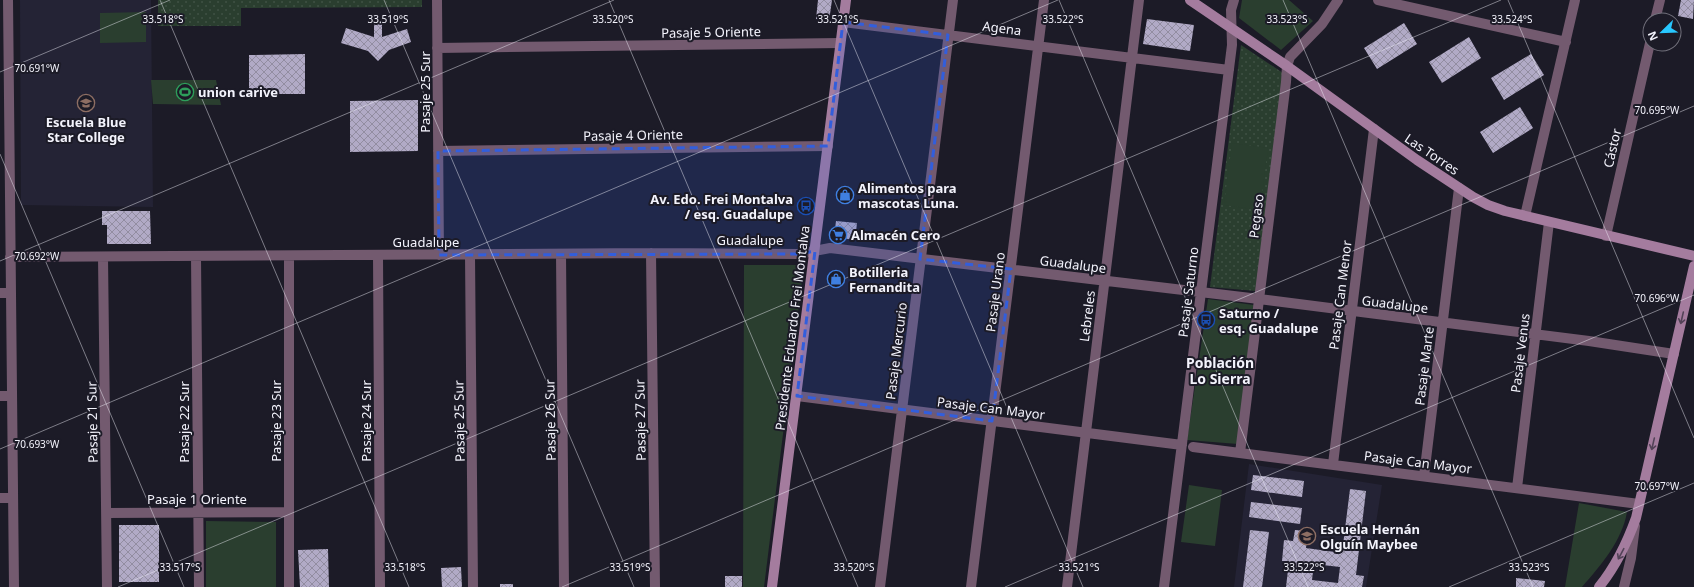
<svg xmlns="http://www.w3.org/2000/svg" width="1694" height="587" viewBox="0 0 1694 587" font-family="'Noto Sans',sans-serif">
  <style>
    .built { fill: #242335 }
    .grass { fill: url(#grass-dots) }
    .green { fill: #2a3e2f }
    .building { fill: url(#building-cross-hatch); fill-rule: evenodd }
    .lines { fill: none; stroke-linecap: round; stroke-linejoin: round }
    .street { stroke: #735a6f; stroke-width: 10 }
    .secondary { stroke: #a47c9e; stroke-width: 10 }
    .oneway { stroke: #524257 }
    .marked { fill: #325edc; fill-opacity: 0.2; stroke: #325edc; stroke-width: 3; stroke-dasharray: 8 5; stroke-linejoin: round }
    .ticks { fill: none; stroke: #f3f3fc; stroke-width: 1; stroke-opacity: 0.45 }
    .labels { text-anchor: middle; stroke-width: 4; stroke-linejoin: round; paint-order: stroke }
    .street-label { font-size: 13px; fill: #f3f3fc; stroke: #1c1b27 }
    .poi-label { font-size: 13px; font-weight: bold; fill: #f3f3fc; stroke: #1c1b27; text-anchor: start }
    .neighbourhood-label { font-size: 14px; font-weight: bold; fill: #f3f3fc; stroke: #1c1b27 }
    .ticks-label { font-size: 10px; text-anchor: middle; fill: #f3f3fc; stroke: #1c1b27; stroke-width: 4; stroke-linejoin: round; paint-order: stroke }
  </style>
  <defs>
    <pattern id="grass-dots" width="8" height="8" patternUnits="userSpaceOnUse"><rect width="8" height="8" fill="#2a3e2f"/><path d="M2 2h.1M6 6h.1" fill="none" stroke="#3f5144" stroke-width="1.8" stroke-linecap="round"/></pattern>
    <pattern id="building-cross-hatch" width="8" height="8" patternUnits="userSpaceOnUse"><rect width="8" height="8" fill="#b1aac6"/><path d="M0 0l8 8M0 8l8-8" fill="none" stroke="#928da1"/></pattern>
  </defs>
  <rect width="100%" height="100%" fill="#1c1b27"/>
  <!-- built -->
  <path class="built" d="M20,0H151L153,207L21,205Z
    M1249,464L1382,485L1366,587H1234Z"/>
  <!-- grass -->
  <path class="grass" d="M158,0H422V7L241,8V26H158Z
    M1241,45L1283,73L1256,291L1210,287Z"/>
  <!-- green -->
  <path class="green" d="M1242,0H1289L1313,21L1281,50L1239,18Z
    M146,12V42L100,43V13Z
    M151,80H216L221,105L153,104Z
    M1232,143L1268,148L1260,210L1224,205Z
    M744,265H804L764,587H743Z
    M1208,299L1254,305L1238,444L1187,440Z
    M1189,485L1222,490L1215,546L1181,542Z
    M1579,503L1627,512C1622,541 1601,565 1582,587H1565Z
    M206,521L276,522V587H206Z"/>
  <!-- building -->
  <path class="building" d="M818,0H832L829,21L816,19Z
    M1681,0H1694L1693,19L1678,16Z
    M1147,19L1194,25L1190,51L1143,44Z
    M374,20H382V37L407,29L411,42L389,50L378,61L368,51L341,43L346,28L374,37Z
    M1404,23L1417,44L1377,69L1364,48Z
    M1469,37L1481,58L1442,83L1429,62Z
    M305,54V94H249V55Z
    M1531,54L1544,75L1504,100L1491,78Z
    M418,100V151L350,152V101Z
    M1520,107L1533,128L1493,153L1480,132Z
    M102,211H150L151,244H107V225H102Z
    M836,221L857,223L855,240L834,237Z
    M831,273L842,275L841,285L830,283Z
    M1253,475L1304,481L1302,497L1251,490Z
    M1350,489L1366,491L1356,575L1364,576L1362,587H1286L1289,561H1282L1284,540L1293,541L1295,530L1308,531L1306,548L1342,553ZM1314,564L1340,567L1338,583L1312,580Z
    M1251,502L1302,508L1300,524L1249,517Z
    M119,525H159V582H119Z
    M1250,530L1269,532L1262,587H1243Z
    M328,549L329,587H300L298,550Z
    M461,567L462,587H442L441,568Z
    M725,576H742V587H725Z
    M1516,578L1545,581L1544,587H1516Z
    M500,584H513V587H500Z"/>
  <g class="lines">
    <!-- street -->
    <path class="street" d="M8,0L14,587
      M437,0L439,255
      M1378,0L1566,42
      M1655,20L1660,0
      M843,22L1229,70
      M437,48L840,43
      M438,151L828,146
      M1525,216L1575,0
      M1606,236L1650,43
      M651,253L655,587
      M561,254L564,587
      M378,255L380,587
      M470,255L473,587
      M196,256L199,587
      M10,257L651,253L799,254L830,248L1259,299L1589,341L1674,354
      M103,257L107,587
      M0,293H11
      M0,396H12
      M797,396L1182,445
      M1193,447L1639,504
      M1240,453L1286,82L1287,66L1290,57L1322,24L1338,0
      M1333,464L1374,129
      M1424,476L1459,188
      M1517,488L1549,222
      M0,498H13
      M106,513L289,512
      M289,587V256
      M880,587L953,0
      M971,587L1044,0
      M1067,587L1139,0
      M1164,587L1232,45L1231,10L1234,0
      M1624,587L1631,558L1635,526"/>
    <!-- secondary -->
    <path class="secondary" d="M1190,0L1287,66L1417,160L1473,197L1488,205L1505,211L1694,256
      M772,587L846,0
      M1599,587C1616,566 1627,543 1636,518L1694,266"/>
  </g>
  <!-- one-way arrows -->
  <defs><path id="oneway-shaft" d="M-6 0H5M1.5-3L5.5 0L1.5 3" fill="none" stroke-width="1.6" stroke-linecap="round" stroke-linejoin="round"/></defs>
  <g class="oneway">
    <use href="#oneway-shaft" transform="translate(1682 318) rotate(103)"/>
    <use href="#oneway-shaft" transform="translate(1653 444) rotate(103)"/>
    <use href="#oneway-shaft" transform="translate(1621 554) rotate(118)"/>
  </g>
  <!-- marked area -->
  <path class="marked" d="M843,22L948,35L920,259L1011,269L992,421L797,396L815,251L799,254L439,255L438,151L828,146Z"/>
  <!-- ticks -->
  <path class="ticks" d="M160,0L409,587M384,0L634,587M609,0L858,587M834,0L1083,587M1059,0L1308,587M1283,0L1533,587M1508,0L1694,438M0,72L170,0M0,154L184,587M0,261L614,0M0,449L1058,0M118,587L1501,0M562,587L1694,106M1005,587L1694,295M1449,587L1694,483"/>
  <!-- icons -->
  <defs>
    <symbol id="stadium-ring" viewBox="-11 -11 22 22"><circle r="9.5" fill="#1c1b27" stroke="#2e9e5b" stroke-width="1.5"/><path d="M0-5a6.5 5 0 1 0 0 10a6.5 5 0 1 0 0-10ZM-3.5-1.8h7v3.6h-7Z" fill="#2e9e5b"/></symbol>
    <symbol id="school-ring" viewBox="-11 -11 22 22"><circle r="9.5" fill="#1c1b27" stroke="#8d6e63" stroke-width="1.5"/><path d="M0-5L7-2L0 1L-7-2ZM-4 1L0 2.5L4 1V4Q0 6-4 4Z" fill="#8d6e63"/></symbol>
    <symbol id="shop-ring" viewBox="-11 -11 22 22"><circle r="9.5" fill="#1c1b27" stroke="#3f7fe0" stroke-width="1.5"/><path d="M-5-2.5h2.3a2.7 3.5 0 0 1 5.4 0H5L5.5 6h-11ZM-1.5-2.5h3a1.5 2.3 0 0 0-3 0Z" fill="#3f7fe0"/></symbol>
    <symbol id="bus-ring" viewBox="-11 -11 22 22"><circle r="9.5" fill="#1c1b27" stroke="#1a4fb4" stroke-width="1.5"/><path d="M-5-6H5V4H4V6H2V4H-2V6H-4V4H-5ZM-3.5-4V0h7V-4ZM-3.5 1.2v1.5H-2V1.2ZM2 1.2v1.5H3.5V1.2Z" fill="#1a4fb4"/></symbol>
    <symbol id="supermarket-ring" viewBox="-11 -11 22 22"><circle r="9.5" fill="#1c1b27" stroke="#3f7fe0" stroke-width="1.5"/><path d="M-6-5.5h2.5l.6 2H6L4.5 2H-2.5L-4.4-4H-6ZM-1.5 3.2a1.3 1.3 0 1 0 .1 0ZM3 3.2a1.3 1.3 0 1 0 .1 0Z" fill="#3f7fe0"/></symbol>
  </defs>
  <g fill-rule="evenodd">
    <use href="#stadium-ring" x="175" y="82" width="20" height="20"/>
    <use href="#school-ring" x="76" y="93" width="20" height="20"/>
    <use href="#shop-ring" x="835" y="185" width="20" height="20"/>
    <use href="#bus-ring" x="796" y="196" width="20" height="20"/>
    <use href="#supermarket-ring" x="828" y="225" width="20" height="20"/>
    <use href="#shop-ring" x="826" y="269" width="20" height="20"/>
    <use href="#bus-ring" x="1196" y="310" width="20" height="20"/>
    <use href="#school-ring" x="1297" y="526" width="20" height="20"/>
  </g>
  <g class="labels">
    <!-- street labels -->
    <g class="street-label">
      <text transform="translate(1002 28) rotate(7)" y="5">Agena</text>
      <text transform="translate(711 32) rotate(-1)" y="5">Pasaje 5 Oriente</text>
      <text transform="translate(425 92) rotate(-90)" y="5">Pasaje 25 Sur</text>
      <text transform="translate(633 135) rotate(-1)" y="5">Pasaje 4 Oriente</text>
      <text transform="translate(1612 148) rotate(-77)" y="5">Cástor</text>
      <text transform="translate(1432 154) rotate(34)" y="5">Las Torres</text>
      <text transform="translate(1256 216) rotate(-83)" y="5">Pegaso</text>
      <text x="750" y="245">Guadalupe</text>
      <text x="426" y="247">Guadalupe</text>
      <text transform="translate(1073 264) rotate(7)" y="5">Guadalupe</text>
      <text transform="translate(995 292) rotate(-83)" y="5">Pasaje Urano</text>
      <text transform="translate(1188 292) rotate(-83)" y="5">Pasaje Saturno</text>
      <text transform="translate(1340 295) rotate(-83)" y="5">Pasaje Can Menor</text>
      <text transform="translate(1395 304) rotate(7)" y="5">Guadalupe</text>
      <text transform="translate(1087 316) rotate(-83)" y="5">Lebreles</text>
      <text transform="translate(792 328) rotate(-83)" y="5">Presidente Eduardo Frei Montalva</text>
      <text transform="translate(896 351) rotate(-83)" y="5">Pasaje Mercurio</text>
      <text transform="translate(1520 353) rotate(-83)" y="5">Pasaje Venus</text>
      <text transform="translate(1424 366) rotate(-83)" y="5">Pasaje Marte</text>
      <text transform="translate(991 408) rotate(7)" y="5">Pasaje Can Mayor</text>
      <text transform="translate(550 420) rotate(-91)" y="5">Pasaje 26 Sur</text>
      <text transform="translate(640 420) rotate(-91)" y="5">Pasaje 27 Sur</text>
      <text transform="translate(276 421) rotate(-90)" y="5">Pasaje 23 Sur</text>
      <text transform="translate(366 421) rotate(-90)" y="5">Pasaje 24 Sur</text>
      <text transform="translate(459 421) rotate(-91)" y="5">Pasaje 25 Sur</text>
      <text transform="translate(92 422) rotate(-91)" y="5">Pasaje 21 Sur</text>
      <text transform="translate(184 422) rotate(-90)" y="5">Pasaje 22 Sur</text>
      <text transform="translate(1418 462) rotate(7)" y="5">Pasaje Can Mayor</text>
      <text x="197" y="504">Pasaje 1 Oriente</text>
    </g>
    <!-- poi labels -->
    <g class="poi-label">
      <text x="198" y="97">union carive</text>
      <text x="86" y="127" text-anchor="middle">Escuela Blue<tspan x="86" dy="15">Star College</tspan></text>
      <text x="858" y="193">Alimentos para<tspan x="858" dy="15">mascotas Luna.</tspan></text>
      <text x="793" y="204" text-anchor="end">Av. Edo. Frei Montalva<tspan x="793" dy="15">/ esq. Guadalupe</tspan></text>
      <text x="851" y="240">Almacén Cero</text>
      <text x="849" y="277">Botilleria<tspan x="849" dy="15">Fernandita</tspan></text>
      <text x="1219" y="318">Saturno /<tspan x="1219" dy="15">esq. Guadalupe</tspan></text>
      <text x="1320" y="534">Escuela Hernán<tspan x="1320" dy="15">Olguín Maybee</tspan></text>
    </g>
    <!-- neighbourhood labels -->
    <g class="neighbourhood-label">
      <text x="1220" y="368">Población<tspan x="1220" dy="16">Lo Sierra</tspan></text>
    </g>
  </g>
  <g class="ticks-label">
    <text x="163" y="23">33.518°S</text>
    <text x="388" y="23">33.519°S</text>
    <text x="613" y="23">33.520°S</text>
    <text x="838" y="23">33.521°S</text>
    <text x="1063" y="23">33.522°S</text>
    <text x="1287" y="23">33.523°S</text>
    <text x="1512" y="23">33.524°S</text>
    <text x="37" y="72">70.691°W</text>
    <text x="1657" y="114">70.695°W</text>
    <text x="37" y="260">70.692°W</text>
    <text x="1657" y="302">70.696°W</text>
    <text x="37" y="448">70.693°W</text>
    <text x="1657" y="490">70.697°W</text>
    <text x="180" y="571">33.517°S</text>
    <text x="405" y="571">33.518°S</text>
    <text x="630" y="571">33.519°S</text>
    <text x="854" y="571">33.520°S</text>
    <text x="1079" y="571">33.521°S</text>
    <text x="1304" y="571">33.522°S</text>
    <text x="1529" y="571">33.523°S</text>
  </g>
  <!-- north arrow -->
  <g transform="translate(1662 32) rotate(247)"><circle r="19" fill="#1c1b27" stroke="#72717c"/>
  <path d="M0-3L7 15L0 10L-7 15Z" fill="#28c8ff"/>
  <text y="-6" font-size="11" font-weight="bold" text-anchor="middle" fill="#f3f3fc">N</text>
  </g>
</svg>
